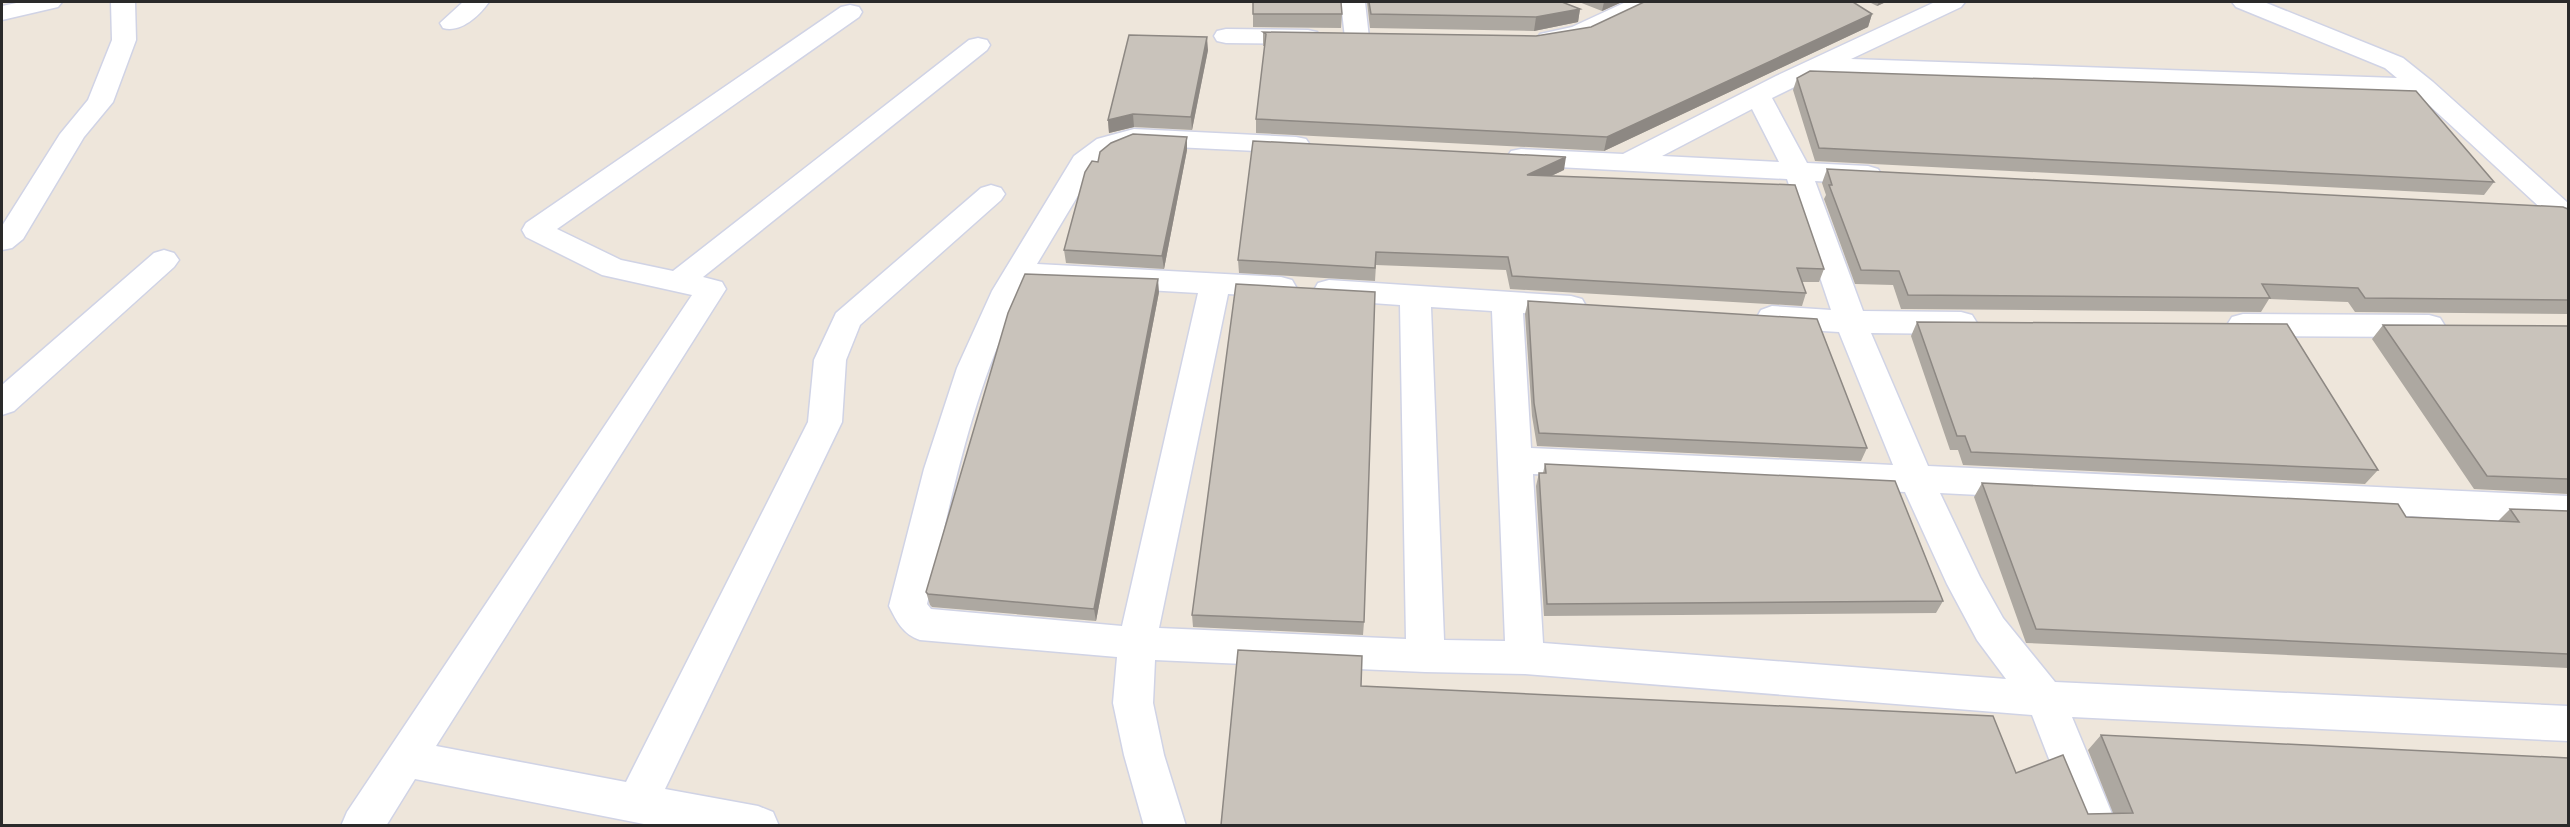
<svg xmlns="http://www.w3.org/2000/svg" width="2570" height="827" viewBox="0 0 2570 827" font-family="Roboto,sans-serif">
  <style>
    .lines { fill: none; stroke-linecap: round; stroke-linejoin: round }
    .minor-casing { stroke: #d0d3e5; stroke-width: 3 }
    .minor { fill: #fff; fill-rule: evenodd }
    .wall { fill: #ada8a1 }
    .shaded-wall { fill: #8d8883 }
    .building { fill: #c9c3bb; stroke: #8d8883; stroke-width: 1.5 }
  </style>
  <rect width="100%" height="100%" fill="#eee6db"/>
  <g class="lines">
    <defs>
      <path id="minor" d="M21,2H62L58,7L2,20V6Z
        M111,2H135L136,40L113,102L84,137L23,239L12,248L2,250V226L60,134L88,100L112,40Z
        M463,2H489C479,16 461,33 443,28L440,23Z
        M1341,2H1365L1369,38L1366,43L1357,45L1348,43L1345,38Z
        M1626,2H1656L1652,7C1623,21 1574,53 1540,44L1537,39L1540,34L1572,27Z
        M1935,2H1965L1961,7L1851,59L2397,78L2385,68L2236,7L2232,2H2264L2403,58L2433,82L2568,203V227L2558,224L2417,94L1821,74L1772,98L1807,163L1868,166L1878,169L1882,175L1878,181L1868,184L1815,181L1863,311L1961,312L1972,315L1977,323L1972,331L1961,334L1871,333L1928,466L2568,496V524L1940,493L1980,577L2003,618L2055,682L2568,706V741L2072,717L2117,826H2075L2032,715L1525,674L1425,672L1155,660L1153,703L1164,755L1186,826H1144L1124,755L1113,703L1117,657L920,640C903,634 897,622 889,606L924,469L957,368L992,291L1074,156L1097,139L1134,129L1296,137L1306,139L1310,145L1306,151L1296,153L1134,145L1111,154L1095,167L1037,264L1281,277L1292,280L1296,287L1292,294L1281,297L1228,294L1159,628L1406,639L1400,305L1329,300L1318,297L1314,290L1318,283L1329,280L1571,296L1582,299L1586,306L1582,313L1571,316L1523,313L1531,448L1893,465L1839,332L1772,328L1761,324L1757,317L1761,310L1772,306L1831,310L1787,179L1521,165L1511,163L1507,157L1511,151L1521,149L1623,154L1776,76ZM1752,109L1779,162L1662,156ZM1027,283L1198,293L1122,626L931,609L927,604C952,495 973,383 1027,283ZM1431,307L1492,311L1505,641L1444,640ZM1533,474L1905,492L1947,584L1977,640L2006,679L1543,643Z
        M850,5L859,7L862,12L859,17L557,229L621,260L673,271L969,40L978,38L987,40L990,45L987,50L703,277L722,282L726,289L436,746L626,782L808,422L814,360L836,313L981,188L991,185L1001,188L1005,194L1001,200L860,325L846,360L842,422L665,789L758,806L773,812L779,826H654L415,779L386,826H341L347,812L692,295L602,275L526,237L522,230L526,223L841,7Z
        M1226,29L1308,30L1317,32L1320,37L1317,42L1308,44L1226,43L1217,41L1214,36L1217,31Z
        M164,250L174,253L179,260L174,267L14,411L2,415V385L154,253Z
        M2243,314L2429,315L2440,318L2445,326L2440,334L2429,337L2243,336L2232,333L2227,325L2232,317Z"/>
    </defs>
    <!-- minor casing -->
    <use href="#minor" class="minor-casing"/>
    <!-- minor -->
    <use href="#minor" class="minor"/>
  </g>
  <!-- wall -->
  <path class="wall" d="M1253,2L1342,14L1341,28L1253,27Z
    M1367,2H1562L1580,9L1578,22L1534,31L1370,28Z
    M1579,2H1622L1602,11Z
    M1869,2H1886L1877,6Z
    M1872,14L1868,27L1604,151L1256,133V119L1265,46H1263V32L1536,36L1591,27Z
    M1208,50L1192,130L1134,127L1109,133L1108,120Z
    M1797,78L2494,182L2484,195L1815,161L1793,90Z
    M1187,137V150L1164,269L1066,263L1064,250L1098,162Z
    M1827,169L2568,209V314L2355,312L2348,302L2269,299L2261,312L1901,309L1893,285L1855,284L1824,199L1826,195L1822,183Z
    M1564,170L1551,176L1824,269L1819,282H1802L1806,293L1802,306L1510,289L1506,270L1376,265L1375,281L1239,273L1238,260Z
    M1159,292L1096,621L932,607L930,605L926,592Z
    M1528,301L1867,448L1861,461L1537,446L1532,416L1525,314Z
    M1917,322L2378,470L2365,484L1963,465L1958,450H1950L1911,336Z
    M2383,325L2568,326V494L2474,489L2372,339Z
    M1545,464L1943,601L1936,613L1544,616L1536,486L1539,473H1543Z
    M1982,483L2406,517L2498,521L2510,509L2568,511V668L2026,643L1974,497Z
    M1192,615L1364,622L1363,635L1193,627Z
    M1361,686L2016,773L2088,814L2113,813L2088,750L2101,735L2568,825H1221Z"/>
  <!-- shaded-wall -->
  <path class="shaded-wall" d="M1604,2H1622L1602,11Z
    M1879,2H1886L1877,6Z
    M1580,9L1578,22L1534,31L1536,17Z
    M1872,14L1868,27L1604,151L1607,137Z
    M1207,37L1208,50L1192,130L1191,117Z
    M1133,114L1134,127L1109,133L1108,120Z
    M1187,137V150L1164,269L1162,256Z
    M1566,157L1564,170L1525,188L1527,175Z
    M1158,279L1159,292L1096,621L1094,609Z"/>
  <!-- building -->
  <path class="building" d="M1253,2H1341L1342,14H1253Z
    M1369,2H1562L1580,9L1536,17L1371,14Z
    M1644,2H1853L1872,14L1607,137L1256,119L1266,34L1263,32L1536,36L1591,27Z
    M1129,35L1207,37L1191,117L1133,114L1108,120Z
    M1810,71L2416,91L2494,182L1819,148L1797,78Z
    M1133,134L1187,137L1162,256L1064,250L1085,172L1092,161L1098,162L1100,152L1111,143Z
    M1253,141L1566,157L1527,175L1795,185L1824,269L1797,268L1806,293L1512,276L1508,257L1376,252L1375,268L1238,260Z
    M1827,169L2563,207L2568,209V300L2365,298L2358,288L2262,284L2270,298L1908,295L1899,271L1861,270L1829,185H1832Z
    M1025,274L1158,279L1094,609L928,594L926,592L1008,313Z
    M1236,284L1375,292L1364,622L1192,615Z
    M1528,301L1817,319L1867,448L1539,433L1534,403Z
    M1917,322L2287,324L2378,470L1971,452L1965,436H1957Z
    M2383,325L2568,326V479L2487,476Z
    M1545,464L1895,481L1943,601L1547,604L1539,473H1546Z
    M1982,483L2398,504L2406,517L2519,522L2510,509L2568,511V654L2036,629Z
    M1238,650L1362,656L1361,686L1993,716L2016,773L2063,755L2088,814L2133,813L2101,735L2568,758V825H1221Z"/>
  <!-- border -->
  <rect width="2570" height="827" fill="none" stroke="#2a2a2a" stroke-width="6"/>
</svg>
